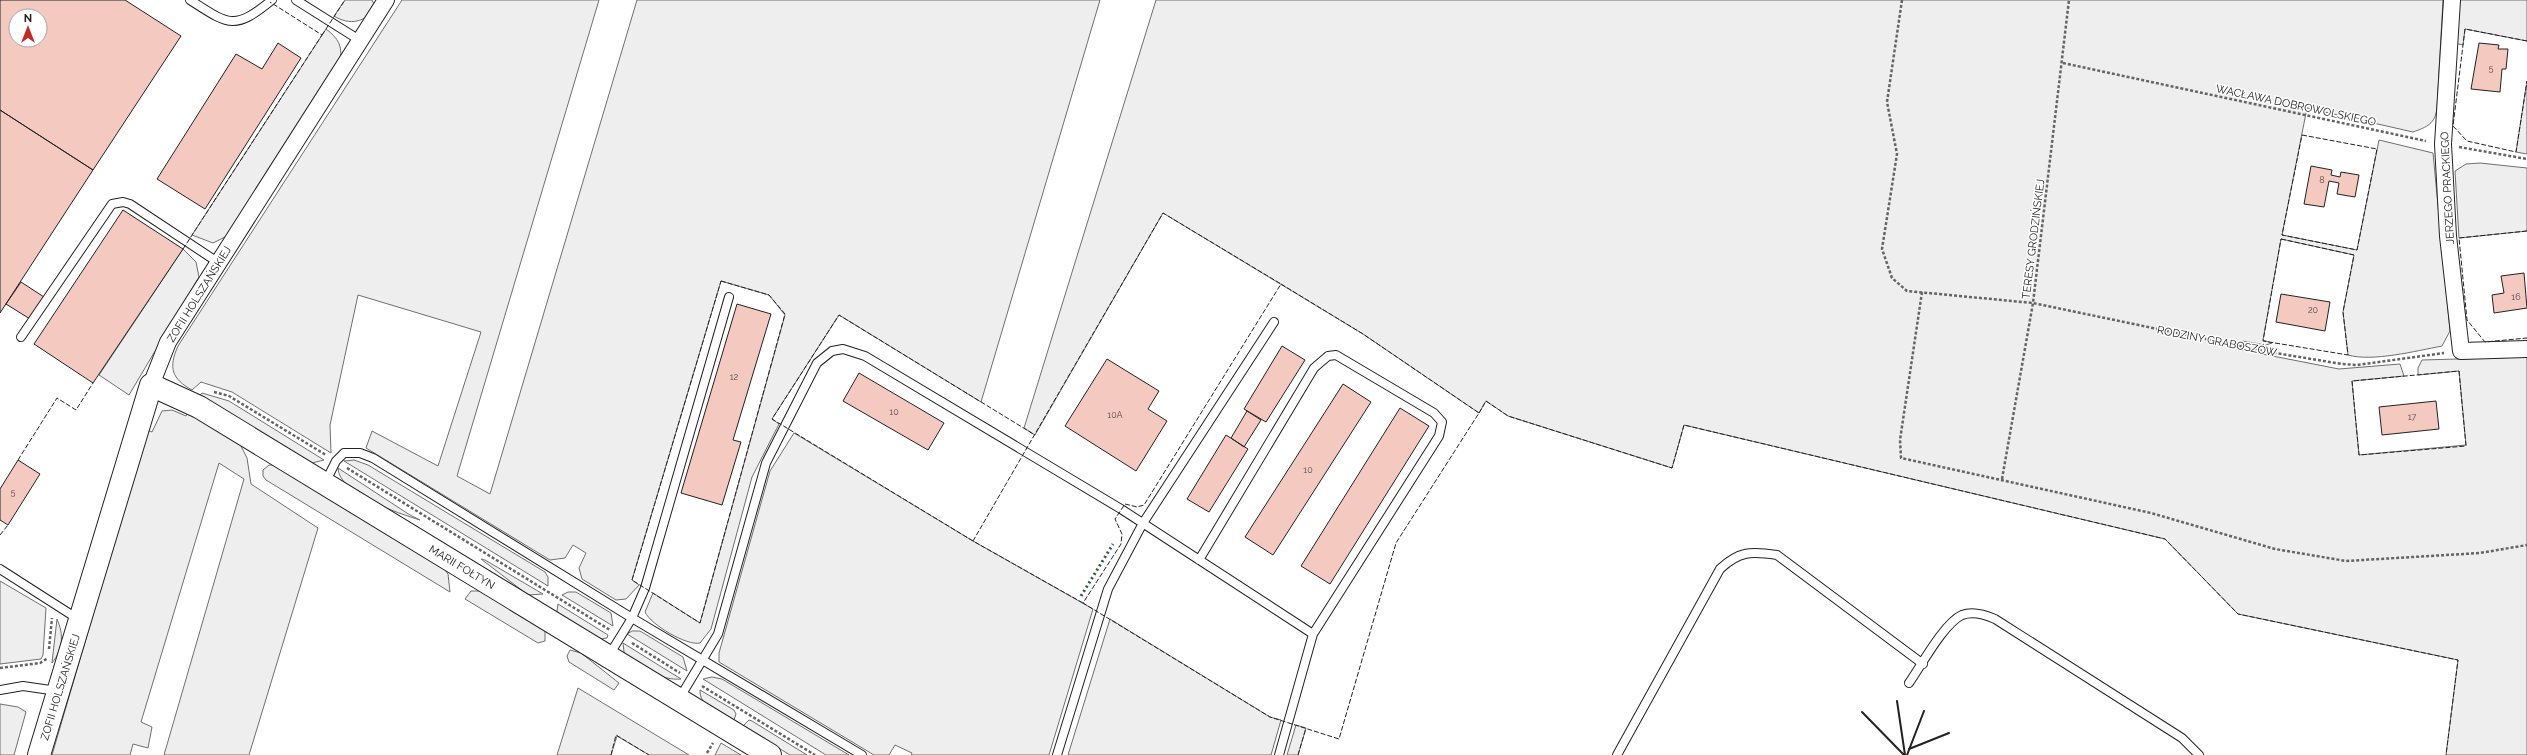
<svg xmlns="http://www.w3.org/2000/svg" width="2527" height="755" viewBox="0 0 2527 755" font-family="Raleway,sans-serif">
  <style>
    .green { fill: #eee; stroke: #6f6f6f }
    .parking { fill: #ededed; stroke: #6f6f6f }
    .building { fill: #f3c9c0; stroke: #222; fill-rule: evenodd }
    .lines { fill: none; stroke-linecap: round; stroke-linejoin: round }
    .lane-casing { stroke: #222; stroke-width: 10 }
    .street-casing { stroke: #222; stroke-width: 18 }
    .secondary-casing { stroke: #222; stroke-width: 24 }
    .path { stroke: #646464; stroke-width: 2.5; stroke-dasharray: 3 2; stroke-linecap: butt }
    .lane { stroke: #fff; stroke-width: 8 }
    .street { stroke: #fff; stroke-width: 16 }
    .secondary { stroke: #fff; stroke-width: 22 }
    .hedge { stroke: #2f5e38; stroke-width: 3; stroke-dasharray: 2 3; stroke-linecap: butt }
    .fence { stroke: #222; stroke-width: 1; stroke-dasharray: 5 2; stroke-linecap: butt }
    .wall { stroke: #222; stroke-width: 2 }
    .labels { text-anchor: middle; stroke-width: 3; stroke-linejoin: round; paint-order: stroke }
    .number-label { font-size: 9px; fill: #564c4a }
    .street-label { font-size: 11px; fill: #222; stroke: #fff }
  </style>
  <rect width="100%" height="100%" fill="#fff"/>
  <!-- green -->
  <path class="green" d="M345,0H372L376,8C365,22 350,26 334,16Z
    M402,0H599L457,476L490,494L637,0H1100L981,402L839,315L772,419L779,424L752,477L711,629L700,643C687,646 651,625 645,612L653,593L700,623L785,315L769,295L721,281L632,580L639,585L626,599L616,600L582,579L579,568L586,553L573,545L565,558L550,560L366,448L372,431L438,466L481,332L358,295L330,425L331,453L232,392L201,382L192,390C172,379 168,368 178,346Z
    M1156,0H2443L2437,108C2435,124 2427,127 2413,132L2307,108L2282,235L2357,250L2379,140L2433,153L2450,331L2442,346C2416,351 2372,362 2348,355L2343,312L2354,255L2281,239L2263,340L2272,343L2266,345L2242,341V350L2339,369L2400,364L2404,376L2352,381L2359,455L2466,445L2459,371L2418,375V368L2422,360L2527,357V755H2446L2458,660L2238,614L2165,539L1684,425L1672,468L1508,416L1486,401L1479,413L1363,334L1163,213L1035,435L1024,428Z
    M2457,0H2527V41L2465,29L2463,45L2454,43Z
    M326,29C338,38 343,46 340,61L227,236L213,243L192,235Z
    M2527,81V154L2516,152Z
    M2480,163L2527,168V231L2459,238L2455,171L2466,164Z
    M183,249L196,262L199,277L129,395L99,375Z
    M202,393L229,401L324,460L312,463L199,396Z
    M172,410L186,416L188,412L240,444L247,458L251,484L318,528L249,755H164L244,479L219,463L141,722L152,727L148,748L133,744L130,755H52L147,430L152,432L162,411Z
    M794,433L973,541L1093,609L1049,755H911L912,753L895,745L889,755H874L719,662V653L770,471Z
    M354,460L368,465L545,572L548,577V586L344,461Z
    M269,465H274L442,566L448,574L450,592L266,480L263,476V470Z
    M338,468L410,515L420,520C400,514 338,493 338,468Z
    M481,559L485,560L543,594L528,595Z
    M0,581L46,608L43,655L41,659L0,664Z
    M471,591H481L545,630V641L538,643L465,599Z
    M568,592H576L611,613L613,626L562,595Z
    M558,604L608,635L607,638L601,639L560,616L557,611Z
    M57,619C64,635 63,649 52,663Z
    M1110,619L1270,717L1281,720L1271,755H1068Z
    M632,631H640L683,657L687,671L627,634Z
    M623,643L681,679C661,681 644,667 627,657L624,652Z
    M570,650L581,653L619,683L614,690L569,662L567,656Z
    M712,677L722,679L849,755H826L703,679Z
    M578,688L689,755H649L617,736L611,755H557Z
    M700,690L734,710L736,714L734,720C721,713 699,707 700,690Z
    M0,704L18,707L26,712L14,755H0Z
    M749,720L752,721L807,755H790L743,726Z
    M1296,725L1306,728L1298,755H1287Z"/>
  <!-- parking -->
  <path class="parking" d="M721,743L741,755H715Z"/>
  <!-- building -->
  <path class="building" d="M0,0H125L181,36L93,170L0,110ZM16,16H40V40H16Z
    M278,43L301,58L205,209L157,179L236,54L262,69Z
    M2479,43L2499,45L2498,49H2508L2506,69H2502L2500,92L2471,89Z
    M0,110L93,170L0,313Z
    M2311,166L2332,170L2331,175L2340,177L2341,172L2359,175L2355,197L2337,194L2339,183L2329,181L2324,207L2304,204Z
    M123,210L183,249L93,383L34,344Z
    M2524,273L2527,308L2494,313L2492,295L2504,293L2501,276Z
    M21,282L44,297L30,319L6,304Z
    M2281,294L2330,302L2325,331L2276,322Z
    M737,304L771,314L733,440L741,442L722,505L681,493Z
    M1282,346L1305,360L1266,422L1244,409Z
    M1107,359L1159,391L1148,409L1167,421L1136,471L1065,426Z
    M859,373L944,423L928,450L843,401Z
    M1343,384L1371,402L1273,555L1245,537Z
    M2436,401L2439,429L2382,435L2379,407Z
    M1400,408L1429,426L1330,584L1301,566Z
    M1247,411L1261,420L1244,447L1231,438Z
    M1226,435L1248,449L1209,512L1187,499Z
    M18,460L40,474L8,525L0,520V489Z"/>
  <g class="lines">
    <defs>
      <path id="lane" d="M190,0C229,25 234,31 272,0
        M296,0L361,41
        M21,337L112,204L123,202L130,204L219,263
        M325,483L336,461L344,453H360L373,458L632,618L862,755
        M1199,560L1314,368L1328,356L1336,355L1434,413L1442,422L1439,436L1313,634
        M0,569L78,619
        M608,657L632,618L645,588L729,297
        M1909,683C1921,666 1944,623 1962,615C1972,611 1986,615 1995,619L2182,738L2199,755
        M0,690L23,686L57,691
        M679,699L718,634L766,463L817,363L832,351L843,349L865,356L1121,509L1313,634L1279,755
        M1057,755L1108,589L1143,523L1274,322
        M1617,755L1720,569C1739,551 1751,551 1777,555L1923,664"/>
      <path id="street" d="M2452,0L2443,144L2448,236L2461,351L2527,349
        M151,385L168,342L386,0"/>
      <path id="secondary" d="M39,755L151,385L199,407L770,755"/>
    </defs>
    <!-- lane casing -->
    <use href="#lane" class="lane-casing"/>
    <!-- street casing -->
    <use href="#street" class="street-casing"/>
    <!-- secondary casing -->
    <use href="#secondary" class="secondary-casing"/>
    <!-- path -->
    <path class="path" d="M1902,0L1887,102L1897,154L1882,249L1892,278L1907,291L2033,303L2263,351L2342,364L2357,365L2444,353
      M2063,63L2426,141
      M2459,147L2527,159
      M1922,292L1900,440L1901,458L2151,513L2275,549L2346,561L2480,553L2527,545
      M214,392L229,396L326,455
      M347,468L610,630
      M2002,479L2033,303L2069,0
      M632,643L680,673
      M49,649L52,618
      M0,668L40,663L48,658
      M702,686L815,755
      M707,753L713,743"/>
    <!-- lane -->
    <use href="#lane" class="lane"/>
    <!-- street -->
    <use href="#street" class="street"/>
    <!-- secondary -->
    <use href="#secondary" class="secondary"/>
    <!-- hedge -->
    <path class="hedge" d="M1081,596L1113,544"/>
    <!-- fence -->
    <path class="fence" d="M322,35L345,0
      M2527,41L2465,29L2453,126L2467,141L2516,152L2527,81
      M2302,135L2377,149L2357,250L2282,235Z
      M2527,231L2459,238L2467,320L2485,342L2527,338
      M2281,239L2354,255L2343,312L2348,355L2263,341Z
      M183,249L322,35L270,2
      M721,281L769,295L785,314L700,623L632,580Z
      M1281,284L1363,334L1479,413L1396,543L1339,739L1270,717L1083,603L1121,544L1122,534L1115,519L1125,504L1137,507L1144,505Z
      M2459,371L2466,446L2359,455L2352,381Z
      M1479,413L1486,401L1508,416L1672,468L1684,425L2165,539L2238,614L2458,660L2446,755
      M18,460L57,398L76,410L93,383
      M0,535L8,525
      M973,541L772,419L839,315L1035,435
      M1083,603L973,541L1163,213L1281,284
      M611,755L616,735L649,755
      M1298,755L1306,728"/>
    <!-- wall -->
    <path class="wall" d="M1897,701L1905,755
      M1862,712L1904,755
      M1909,749L1949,733
      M1907,755L1924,711"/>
  </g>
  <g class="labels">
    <!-- number labels -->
    <g class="number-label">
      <text x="2491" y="71">5</text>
      <text x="2322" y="183">8</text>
      <text x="2516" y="300">16</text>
      <text x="2313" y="313">20</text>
      <text x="734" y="380">12</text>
      <text x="894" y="415">10</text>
      <text x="1115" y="418">10A</text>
      <text x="2412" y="420">17</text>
      <text x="1308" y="473">10</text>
      <text x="13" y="495">5</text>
    </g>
    <!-- street labels -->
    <g class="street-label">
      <text transform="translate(2296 105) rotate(12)" y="4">WACŁAWA DOBROWOLSKIEGO</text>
      <text transform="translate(2447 188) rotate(-93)" y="4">JERZEGO PRACKIEGO</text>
      <text transform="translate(2033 239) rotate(-83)" y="4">TERESY GRODZIŃSKIEJ</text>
      <text transform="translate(199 294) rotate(-58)" y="4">ZOFII HOLSZAŃSKIEJ</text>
      <text transform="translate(2217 341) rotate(11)" y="4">RODZINY GRABOSZÓW</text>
      <text transform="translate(462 567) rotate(31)" y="4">MARII FOŁTYN</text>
      <text transform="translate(60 687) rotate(-73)" y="4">ZOFII HOLSZAŃSKIEJ</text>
    </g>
  </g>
  <!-- north arrow -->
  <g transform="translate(28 28)"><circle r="19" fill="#ffffff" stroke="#a7a7a7"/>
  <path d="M0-3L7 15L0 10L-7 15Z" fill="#c62828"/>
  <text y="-6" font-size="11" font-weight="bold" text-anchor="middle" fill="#222222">N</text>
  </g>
</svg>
